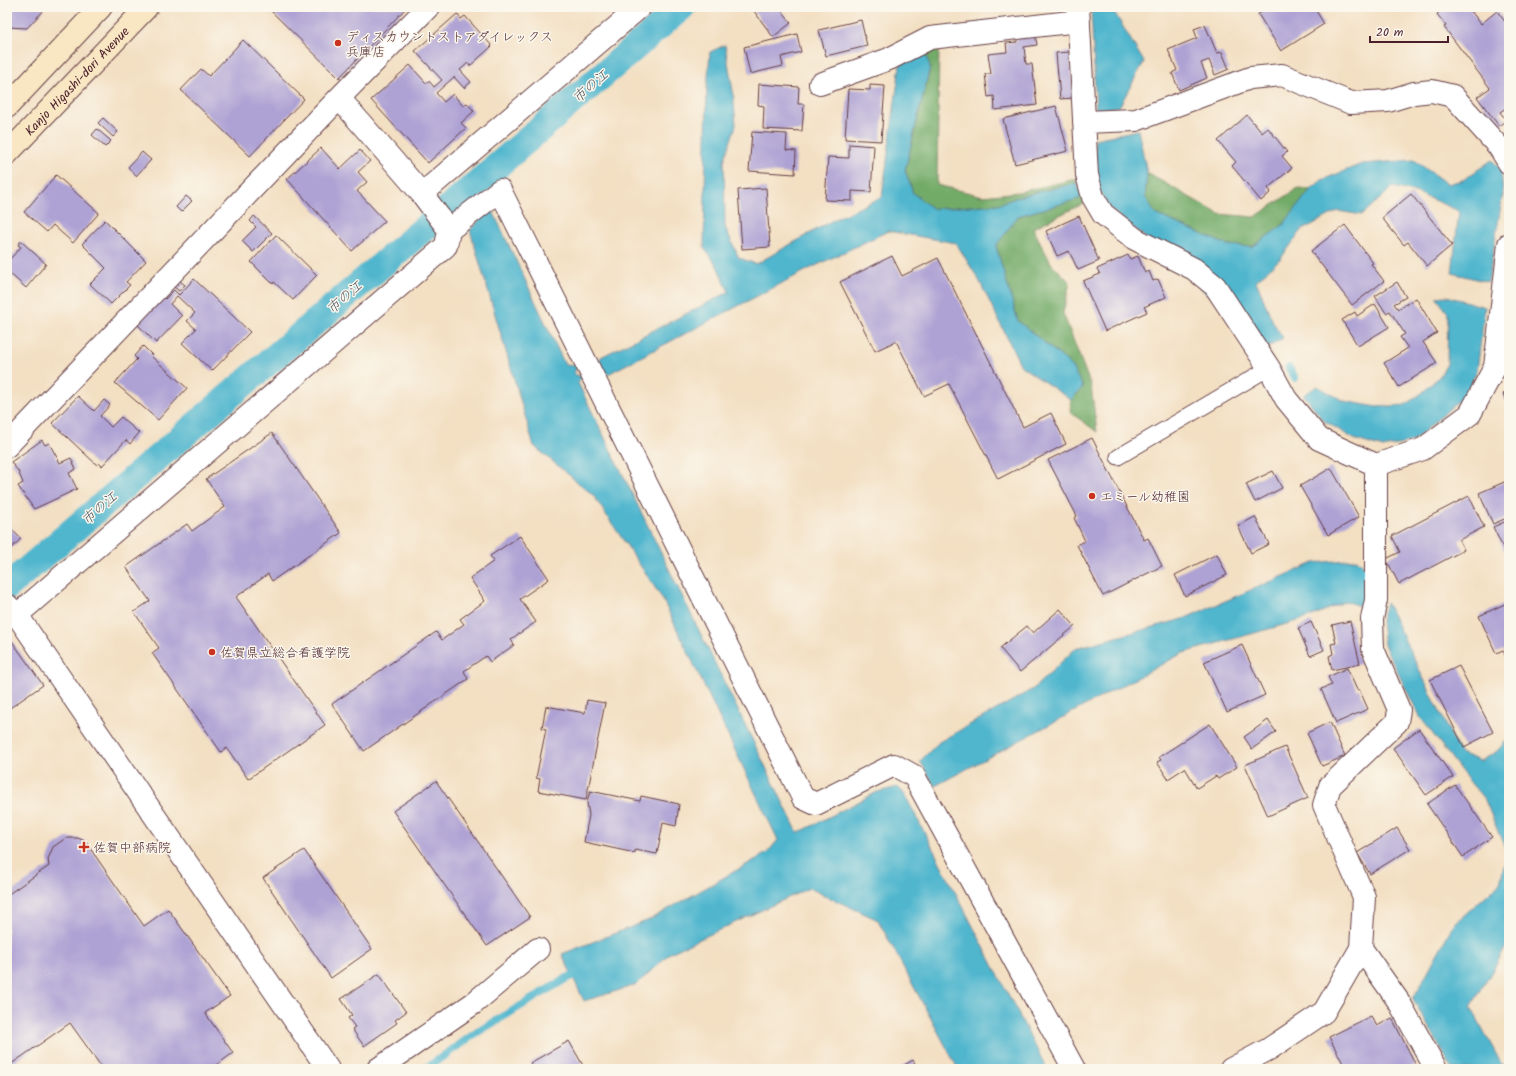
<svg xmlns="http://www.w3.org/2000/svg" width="1516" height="1076" viewBox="0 0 1516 1076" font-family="Kalam,'Klee One',sans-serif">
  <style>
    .forest { fill: #72aa68; stroke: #5e644a }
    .water { fill: #50b6ce; stroke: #4d6a7c }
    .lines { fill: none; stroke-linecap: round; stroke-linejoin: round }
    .stream { stroke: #50b6ce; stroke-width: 8 }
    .canal { stroke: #50b6ce; stroke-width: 27 }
    .building { fill: #aea2d4 }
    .service-casing { stroke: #633c42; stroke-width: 17 }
    .minor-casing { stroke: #633c42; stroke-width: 24 }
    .secondary-casing { stroke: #633c42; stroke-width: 24 }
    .service { stroke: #fff; stroke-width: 15 }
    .minor { stroke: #fff; stroke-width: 22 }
    .secondary { stroke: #f9e7c3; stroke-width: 22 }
    .poi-dot { fill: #c8321e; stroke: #fbf7ec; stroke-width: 1.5 }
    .labels { text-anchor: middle; stroke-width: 3; stroke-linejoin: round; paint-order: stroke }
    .poi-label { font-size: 13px; fill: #4a1f2b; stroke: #fbf7ec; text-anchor: start }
    .street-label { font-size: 13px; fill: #4a1f2b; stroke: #fbf7ec }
    .water-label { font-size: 14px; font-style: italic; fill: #4c5464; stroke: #fbf7ec }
  </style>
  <rect width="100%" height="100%" fill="#fbf7ec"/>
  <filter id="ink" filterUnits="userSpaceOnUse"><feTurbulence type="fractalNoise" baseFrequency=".025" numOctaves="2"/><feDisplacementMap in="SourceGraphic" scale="8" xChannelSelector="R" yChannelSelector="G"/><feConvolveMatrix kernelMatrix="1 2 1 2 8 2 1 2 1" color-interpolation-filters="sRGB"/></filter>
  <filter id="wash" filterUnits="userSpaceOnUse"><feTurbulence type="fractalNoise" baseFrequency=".012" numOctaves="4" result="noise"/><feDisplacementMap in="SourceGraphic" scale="16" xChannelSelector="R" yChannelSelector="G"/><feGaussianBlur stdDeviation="0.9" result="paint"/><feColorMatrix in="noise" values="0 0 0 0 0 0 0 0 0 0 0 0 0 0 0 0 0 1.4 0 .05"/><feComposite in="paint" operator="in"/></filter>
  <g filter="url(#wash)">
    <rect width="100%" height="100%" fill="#f3dfc2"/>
    <!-- forest -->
    <path class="forest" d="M939,46L937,185L983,196L1019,192L1075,179L1077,183L1021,196L999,204L932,209L913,193L905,170L930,68L925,52Z
      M1147,173L1219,214L1255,217L1298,188L1311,189L1283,225L1252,247L1227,245L1155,214L1145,196Z
      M1082,198L1085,203L1033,228L1051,263L1070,282L1063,313L1091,386L1097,432L1070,412L1071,400L1083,387L1070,364L1018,321L996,246L1018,216Z"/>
    <!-- water -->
    <path class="water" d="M1091,7H1112L1113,10L1144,62L1119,107L1096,109Z
      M725,45L733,91L736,125L724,161L725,227L739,258L756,264L835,219L882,197L900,65L925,52L930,67L905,170L913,193L933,209L999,204L1021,196L1077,183L1082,198L1018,216L996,246L1018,321L1070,364L1083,387L1071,400L1021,366L979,280L956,243L888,231L811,268L608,374L597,368L601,357L729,292L716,264L704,248L707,88L710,52Z
      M1138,130L1147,173L1145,196L1155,214L1227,245L1252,247L1283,225L1311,189L1322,180L1362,164L1414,160L1447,184L1463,180L1492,160L1501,170L1503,194L1488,282L1452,273L1459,211L1415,192L1393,187L1362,215L1338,211L1302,230L1281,258L1256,281L1273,322L1283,338L1267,348L1140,233L1109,208L1096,184L1095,139Z
      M491,207L565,365L577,366L574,374L582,377L578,383L798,833L877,792L898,787L905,795L1047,1069H958L878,920L809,888L670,953L636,985L584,1001L562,954L649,920L767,853L778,840L662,598L593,495L534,446L470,230Z
      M1447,296L1485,307L1477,371L1464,396L1412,442L1383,448L1354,439L1323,420L1304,395L1317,386L1344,401L1377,407L1405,405L1422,393L1439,377L1447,364L1448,313L1436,297Z
      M1357,559L1367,569V609L1346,601L1308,618L1183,653L935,786L920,761L939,742L1033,689L1076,648L1183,619L1314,563Z
      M1386,602L1460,753L1480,761L1496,752L1509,738V942L1471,1007L1504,1069H1452L1413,999L1453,925L1500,883L1507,853L1485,800L1465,776L1420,717L1384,645L1381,621Z"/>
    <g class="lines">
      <!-- stream -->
      <path class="stream" d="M1289,368L1295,378
        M425,1069L476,1033L567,978L581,973"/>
      <!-- canal -->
      <path class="canal" d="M7,587L682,7"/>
    </g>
    <g id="blocks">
      <!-- building -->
      <path class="building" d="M7,7H41L44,10L27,28L7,27Z
        M269,7H407L339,78L268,8Z
        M751,7H783L780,9L791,23L773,37Z
        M1259,7H1314L1324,24L1281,51L1258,14L1262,12Z
        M1445,7H1475L1476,8L1471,11L1481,24L1497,11L1509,27V106L1500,112L1506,120L1499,126L1477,97L1490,88L1444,27L1446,26L1437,14Z
        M457,14L461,19L465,16L492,46L470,66L468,63L460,70L471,82L464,88L454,77L436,93L444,102L453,94L463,106L467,103L474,111L461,123L466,128L428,163L371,100L410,65L426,83L429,81L434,87L442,80L415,51Z
        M861,20L867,46L826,56L819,30Z
        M1205,25L1217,53L1222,52L1229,69L1215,75L1209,60L1201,63L1207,78L1179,90L1172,73L1177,70L1168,50L1197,38L1194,29Z
        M1035,33L1037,45L1024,47L1026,64H1032L1037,105L995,110L994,96L988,97L985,74H991L988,54L1007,52L1006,43L1017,42L1016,35Z
        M797,34L801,52L781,57L783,66L750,74L744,47Z
        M243,40L304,99L250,156L181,90L201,69L209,76Z
        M1070,52L1074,98L1060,99L1056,53Z
        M759,84L799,87L798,104H804L802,131L763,129L764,106L758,105Z
        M870,85L885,86L881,141L845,139L848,89L870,90Z
        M1056,106L1068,151L1015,164L1003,119Z
        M1247,115L1262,133L1268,128L1287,152L1282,156L1292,168L1268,188L1271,192L1261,201L1232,166L1236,162L1218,141Z
        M103,118L118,132L113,137L98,123Z
        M97,129L111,141L105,147L92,135Z
        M752,132L787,134L786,150L796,151L795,174L749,171Z
        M849,144L874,146L871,192L852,191V201L825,200L828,157L849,158Z
        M321,148L340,169L360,150L370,161L358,172L367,182L357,191L385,221L352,251L287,179Z
        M142,152L151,160L136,176L128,167Z
        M56,175L99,213L73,243L53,225L47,232L24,212Z
        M766,188L770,247L742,249L738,190Z
        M1411,194L1452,245L1427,266L1408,242L1404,245L1382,218Z
        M186,196L192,201L181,212L176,207Z
        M254,216L272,233L253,252L242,241L256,227L250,221Z
        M1079,216L1099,261L1078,270L1069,251L1057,256L1046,231Z
        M105,220L146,261L126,282L130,285L111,304L90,284L106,268L82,244Z
        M1345,225L1373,263L1371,264L1384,281L1352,305L1311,251Z
        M276,235L317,275L293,300L274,282L273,284L251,262Z
        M21,241L46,264L26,288L7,271V257L10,259L21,247L18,245Z
        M1128,255L1130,259L1138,256L1145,273L1149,271L1153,281L1158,279L1166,297L1144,307L1147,312L1105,331L1083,281L1100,274L1097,269Z
        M892,256L902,276L938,258L1023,427L1051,413L1066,444L998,479L949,384L924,396L896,341L875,351L840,282Z
        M194,279L250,332L212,371L182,343L196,329L187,321L195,313L177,296L170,304L182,316L156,343L137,324L163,297L165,299L174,290L179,295Z
        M180,281L185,285L179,291L174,287Z
        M1397,282L1406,297L1394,304L1398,309L1416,298L1437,333L1423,342L1437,363L1399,387L1384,363L1408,348L1400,337L1405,334L1390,311L1386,313L1375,296Z
        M1375,304L1389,327L1358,346L1342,320L1355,312L1357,316Z
        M143,346L153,356L152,357L187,388L158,420L115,383L137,359L134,356Z
        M1509,391V407L1503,394Z
        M78,396L94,411L104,400L110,405L100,416L111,427L121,417L139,433L130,444L126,440L102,466L99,463L97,465L52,423Z
        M272,433L341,533L272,581L268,574L236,597L325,725L248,779L227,748L221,752L152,653L159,648L134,612L150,601L126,567L187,524L192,531L225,507L206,479Z
        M1092,438L1144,540L1148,538L1162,566L1103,596L1077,545L1085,541L1074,518L1077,516L1048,460Z
        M42,440L45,445L49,443L60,463L71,458L76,469L69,473L77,489L34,509L18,486L23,483L18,471L11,462Z
        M1331,468L1359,517L1328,535L1300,486Z
        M1273,471L1282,488L1255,502L1246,484Z
        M1509,480V517L1493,524L1479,493Z
        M1469,496L1484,527L1459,540L1464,550L1399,584L1386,559L1400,552L1392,536Z
        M1255,517L1269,544L1251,553L1238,526Z
        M1509,520V550L1505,552L1493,527Z
        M7,524L21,539L7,552Z
        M520,536L549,579L520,599L536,622L511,639L514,645L490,662L486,656L464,671L468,679L364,751L332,704L436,632L442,640L464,624L460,619L485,601L470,578L494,561L490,556Z
        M1217,554L1227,575L1185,596L1175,575Z
        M1509,602V664L1503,650L1496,653L1479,616Z
        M1060,609L1075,626L1020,672L1000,648L1027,626L1033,633Z
        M1350,621L1360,664L1332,670L1329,656L1333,654L1331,644L1336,643L1332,625Z
        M1311,622L1324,650L1310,656L1298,628Z
        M7,634L43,685L7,710Z
        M1242,645L1265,695L1227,712L1204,662Z
        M1459,666L1493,732L1464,747L1430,680Z
        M1347,668L1357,690L1359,689L1368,709L1336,723L1321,689L1332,685L1328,677Z
        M587,700L605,703L586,800L538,791L540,779L536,778L546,729L542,728L546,706L585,713Z
        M1268,720L1276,732L1252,749L1244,737Z
        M1330,722L1345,756L1322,766L1307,733Z
        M1210,724L1237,767L1218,779L1216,776L1197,788L1185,768L1168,779L1157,762L1161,760L1159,757Z
        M1419,729L1453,777L1426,795L1393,748Z
        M1285,747L1308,798L1268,816L1245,765Z
        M436,781L530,917L487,946L393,811Z
        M1455,785L1492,837L1463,857L1427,804Z
        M590,791L640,801L641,796L679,804L676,826L663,823L657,854L635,850V853L584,842L589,815L587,803Z
        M1397,828L1410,849L1370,874L1357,853Z
        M66,838H78L85,841L144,926L168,909L230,996L205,1013L233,1053L211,1069H103L70,1023L7,1067V895L49,866L48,859L53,847Z
        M304,850L372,949L331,978L263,878Z
        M379,974L406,1012L395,1020L397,1023L364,1046L352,1029L355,1027L348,1018L352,1015L341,999Z
        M1371,1016L1377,1026L1392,1018L1416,1065L1408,1069H1346L1329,1037Z
        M569,1041L585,1069H534L530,1063Z
        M913,1060L918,1069H897Z"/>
    </g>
  </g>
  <g filter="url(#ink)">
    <use href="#blocks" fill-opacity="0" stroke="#633c42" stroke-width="1"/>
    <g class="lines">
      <defs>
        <path id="service" d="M1118,457L1269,368"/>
        <path id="minor" d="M1078,7L1087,175L1093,197L1103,214L1135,239L1194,269L1215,286L1269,368L1286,399L1319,439L1376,465L1423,449L1470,414L1495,367L1509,244
          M820,84L889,59L930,38L1079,21
          M1084,122L1136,120L1250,78L1282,75L1351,103L1388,101L1414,93L1432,91L1453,96L1499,147L1509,163
          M422,194L640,7
          M449,230L500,190L803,798L816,804L894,765L914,776L1074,1069
          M7,446L339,98L428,7
          M7,605L17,615L328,1069
          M17,615L446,246L449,230L422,194L339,98
          M1361,948L1399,1002L1436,1069
          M378,1069L474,1003L538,949
          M1231,1069L1269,1049L1324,1012L1361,948L1364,897L1324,805L1330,786L1397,722L1399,710L1373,649L1372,619L1376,600V465"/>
        <g id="secondary">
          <path d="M7,107L101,7"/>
          <path id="s1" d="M7,154L147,7"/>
        </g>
      </defs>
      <!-- service casing -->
      <use href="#service" class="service-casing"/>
      <!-- minor casing -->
      <use href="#minor" class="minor-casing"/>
      <!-- secondary casing -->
      <use href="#secondary" class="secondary-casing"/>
      <!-- service -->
      <use href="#service" class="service"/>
      <!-- minor -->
      <use href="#minor" class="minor"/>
      <!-- secondary -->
      <use href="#secondary" class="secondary"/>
    </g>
  </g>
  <!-- markers -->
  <g class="poi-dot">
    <circle cx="338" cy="43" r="4"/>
    <circle cx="1092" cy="496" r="4"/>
    <circle cx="212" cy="652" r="4"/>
    <path d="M82 841h4v4h4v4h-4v4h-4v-4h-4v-4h4z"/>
  </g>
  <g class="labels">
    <!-- poi labels -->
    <g class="poi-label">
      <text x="346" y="41">ディスカウントストアダイレックス<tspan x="346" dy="15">兵庫店</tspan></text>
      <text x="1100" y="501">エミール幼稚園</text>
      <text x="220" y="657">佐賀県立総合看護学院</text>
      <text x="93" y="852">佐賀中部病院</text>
    </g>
    <!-- street labels -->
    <g class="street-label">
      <text dy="5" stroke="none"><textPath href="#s1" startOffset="101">Kanjo Higashi-dori Avenue</textPath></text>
    </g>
    <!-- water labels -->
    <g class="water-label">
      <text transform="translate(590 86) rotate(-41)" y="5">市の江</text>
      <text transform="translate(344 297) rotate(-41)" y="5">市の江</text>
      <text transform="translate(99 508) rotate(-41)" y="5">市の江</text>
    </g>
  </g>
  <!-- margin -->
  <rect width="1516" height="1076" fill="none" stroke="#fbf7ec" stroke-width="24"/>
  <!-- scale -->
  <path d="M1370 36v6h78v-6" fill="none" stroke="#4a1f2b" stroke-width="2"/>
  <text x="1376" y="36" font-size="12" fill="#4a1f2b" stroke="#fbf7ec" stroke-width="3" paint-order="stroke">20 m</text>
</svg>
